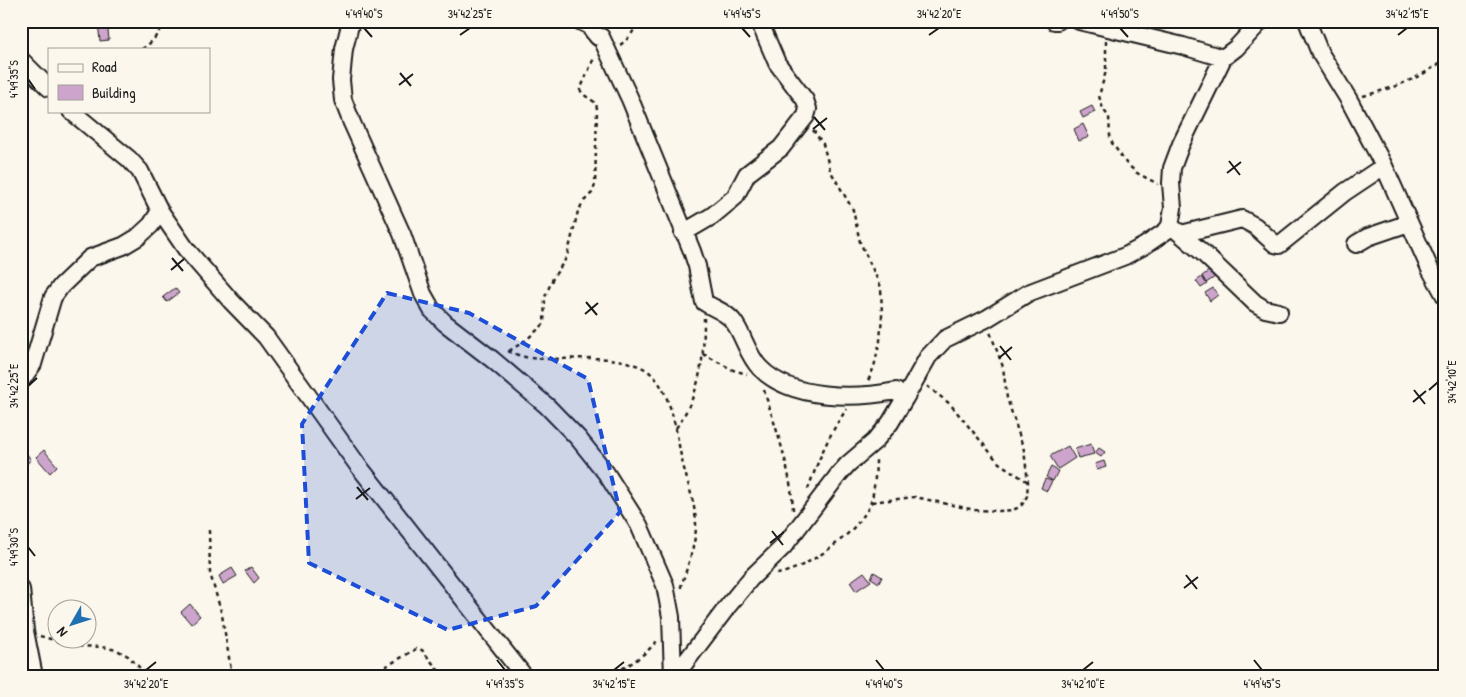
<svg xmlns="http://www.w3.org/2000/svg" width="1466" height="697" viewBox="0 0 1466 697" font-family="'Patrick Hand',sans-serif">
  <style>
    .building { fill: #cda5cc; stroke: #1c1c1c }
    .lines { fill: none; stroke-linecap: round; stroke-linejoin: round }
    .minor-casing { stroke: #1c1c1c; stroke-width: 20 }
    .path { stroke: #1c1c1c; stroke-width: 2.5; stroke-dasharray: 4 4; stroke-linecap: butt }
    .minor { stroke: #fbf7ec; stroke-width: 16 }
    .marked { fill: #1d4ed8; fill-opacity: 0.2; stroke: #1d4ed8; stroke-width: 4; stroke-dasharray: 10 6; stroke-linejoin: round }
    .ticks { fill: none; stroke: #1c1c1c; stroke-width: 2 }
    .neatline { fill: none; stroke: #1c1c1c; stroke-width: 2 }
    .ticks-label { font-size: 12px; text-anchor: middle; fill: #1c1c1c }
  </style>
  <rect width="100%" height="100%" fill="#fbf7ec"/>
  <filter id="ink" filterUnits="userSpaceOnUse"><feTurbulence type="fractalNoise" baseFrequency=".02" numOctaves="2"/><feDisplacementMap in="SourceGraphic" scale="10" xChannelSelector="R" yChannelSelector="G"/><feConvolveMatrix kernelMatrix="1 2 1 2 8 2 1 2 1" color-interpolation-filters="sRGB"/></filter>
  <g filter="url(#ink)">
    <!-- building -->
    <path class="building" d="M107,21L109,40L100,41L98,22Z
      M1092,106L1095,112L1083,118L1080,112Z
      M1083,124L1089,137L1079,141L1074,129Z
      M1445,204V216L1444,217L1439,207Z
      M1213,268L1218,275L1206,283L1202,276Z
      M1202,277L1207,284L1201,288L1196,281Z
      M175,288L179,293L167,302L163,297Z
      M1213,288L1218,295L1210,301L1205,293Z
      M1091,444L1094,454L1078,458L1075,449Z
      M1068,446L1075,458L1058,469L1050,456Z
      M1099,448L1105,452L1101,457L1095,453Z
      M44,450L57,466L50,473L36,457Z
      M27,454L31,460L21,468V459Z
      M1104,461L1106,467L1097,470L1095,464Z
      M1051,467L1058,471L1053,481L1046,477Z
      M1045,479L1052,481L1047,491L1041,488Z
      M251,567L259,578L254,583L245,571Z
      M232,568L237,576L223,584L219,576Z
      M864,572L871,581L856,591L850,582Z
      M874,572L882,577L879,583L871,578Z
      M190,604L200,616L191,624L181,612Z"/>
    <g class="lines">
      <defs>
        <path id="minor" d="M351,21L344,49L341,80L343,100L352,123L402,234L423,294L432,310L445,323L493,360L547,406L578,438L606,473L639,525L665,585L671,617L673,676
          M580,21L588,25L598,37H601L630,99L692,251L697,266L704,302C714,309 725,311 733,321C744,335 747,355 760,368C791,400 855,399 896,391
          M1054,21H1058
          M1079,21L1183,46L1223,58
          M1307,21L1320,53L1349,100L1384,166L1430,269L1445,296
          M21,60L49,88
          M71,111L129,159L140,171L160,211L186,249L231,301L266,337L357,464L524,676
          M1176,230L1204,254L1255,303L1265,309L1279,312
          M683,233L712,216L735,197L747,174L781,148L806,116L808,109L805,100L777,63L759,21
          M1181,234L1242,219L1255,226L1275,244L1279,245L1345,192L1384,166
          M1356,244L1368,237L1406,224V218
          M21,381L33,364L50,307L53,297L61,286L90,258L123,246L138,237L151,225L160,211
          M21,589L25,631L34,676
          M675,676L728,606L751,578L784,546L839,474L848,464L875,441L890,423L905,398L928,357L945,339L986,319L1028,293L1125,256L1144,246L1166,231L1170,226L1173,208L1171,183L1172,168L1181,144L1223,58L1236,48L1261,21"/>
      </defs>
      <!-- minor casing -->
      <use href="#minor" class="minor-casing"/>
      <!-- path -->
      <path class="path" d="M1106,41V71L1099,96L1103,109L1109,117L1110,136L1112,143L1126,163L1137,173L1158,184
        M620,45C629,38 635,32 636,21
        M142,49C152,43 160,33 163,21
        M1363,96C1393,88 1420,79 1445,59
        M813,130L823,144L830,170L853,210L860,242L881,287L882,315L880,341L874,367L868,381
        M508,351C515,354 523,357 530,358C567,362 608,351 643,368C670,382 676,431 681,456C686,480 696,503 696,527C695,548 686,570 680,590
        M509,351L525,341L544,324L545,297L553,278L567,257L578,211L584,201L592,193L595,185L597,109L596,103L584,95L580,90L594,58
        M703,354L733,370L747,374
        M927,386L950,404L999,463L1028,482
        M764,390C776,430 791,468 793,510
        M676,428C701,392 704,360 704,318
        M808,489C818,461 829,433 847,409
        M872,502L915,497L975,510L1000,511L1012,510L1020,507L1024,502L1027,496L1028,482L1024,450L1007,398L1003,367L990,332
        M209,530L210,573L222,615L232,676
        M777,574C807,569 860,532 871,502C874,494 876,469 876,460
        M40,636L75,646L102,647L117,650L128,656L148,676
        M363,676L385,667L416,649L422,650L443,676
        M608,676C627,667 643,657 657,641"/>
      <!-- minor -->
      <use href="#minor" class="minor"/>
    </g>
  </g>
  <!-- marked area -->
  <path class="marked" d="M387,293L469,313L588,379L620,512L536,606L448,630L309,563L302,424Z"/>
  <!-- ticks -->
  <path class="ticks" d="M364,28L372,37M742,28L750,37M1120,28L1128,37M460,35L470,28M929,35L939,28M1398,35L1407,28M400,73L411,86M28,79L35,89M399,85L413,74M814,117L825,130M813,129L827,118M1229,161L1240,175M1227,173L1241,162M172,258L183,271M171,270L184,259M586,302L597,315M585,314L598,303M1000,346L1011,360M999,358L1012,347M28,386L37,378M1414,390L1425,404M1429,390L1438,382M1413,402L1426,391M357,487L368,500M356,499L370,488M772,531L783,545M770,543L784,532M28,547L35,556M1186,575L1197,589M1184,588L1198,577M497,660L505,670M876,660L884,670M1254,660L1262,670M146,670L156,662M614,670L624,662M1083,670L1093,662"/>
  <!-- margin -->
  <rect width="1466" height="697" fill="none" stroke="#fbf7ec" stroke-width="55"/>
  <!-- legend -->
  <rect x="48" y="48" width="162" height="65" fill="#fbf7ec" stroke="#a29f99"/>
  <rect x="58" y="64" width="25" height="8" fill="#fbf7ec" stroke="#a29f99"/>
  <text x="92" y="72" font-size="15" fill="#1c1c1c">Road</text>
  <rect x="58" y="85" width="25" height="15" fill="#cda5cc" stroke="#a29f99"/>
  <text x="92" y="98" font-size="15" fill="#1c1c1c">Building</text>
  <!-- north arrow -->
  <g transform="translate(72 624) rotate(231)"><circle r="24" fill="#fbf7ec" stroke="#a29f99"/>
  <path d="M0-4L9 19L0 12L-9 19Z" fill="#1f6fb2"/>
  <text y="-8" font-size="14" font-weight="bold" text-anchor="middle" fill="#1c1c1c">N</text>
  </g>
  <rect x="28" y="28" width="1410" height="642" class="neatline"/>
  <g class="ticks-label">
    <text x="364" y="18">4°49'40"S</text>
    <text x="470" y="18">34°42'25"E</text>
    <text x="742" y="18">4°49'45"S</text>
    <text x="939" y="18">34°42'20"E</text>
    <text x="1120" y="18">4°49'50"S</text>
    <text x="1407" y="18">34°42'15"E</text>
    <text transform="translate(14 79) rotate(-90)" y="4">4°49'35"S</text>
    <text transform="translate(1452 382) rotate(-90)" y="4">34°42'10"E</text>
    <text transform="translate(14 386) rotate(-90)" y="4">34°42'25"E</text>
    <text transform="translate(14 547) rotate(-90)" y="4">4°49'30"S</text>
    <text x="146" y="688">34°42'20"E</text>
    <text x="505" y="688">4°49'35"S</text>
    <text x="614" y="688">34°42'15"E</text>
    <text x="884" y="688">4°49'40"S</text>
    <text x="1083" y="688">34°42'10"E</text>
    <text x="1262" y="688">4°49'45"S</text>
  </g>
</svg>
